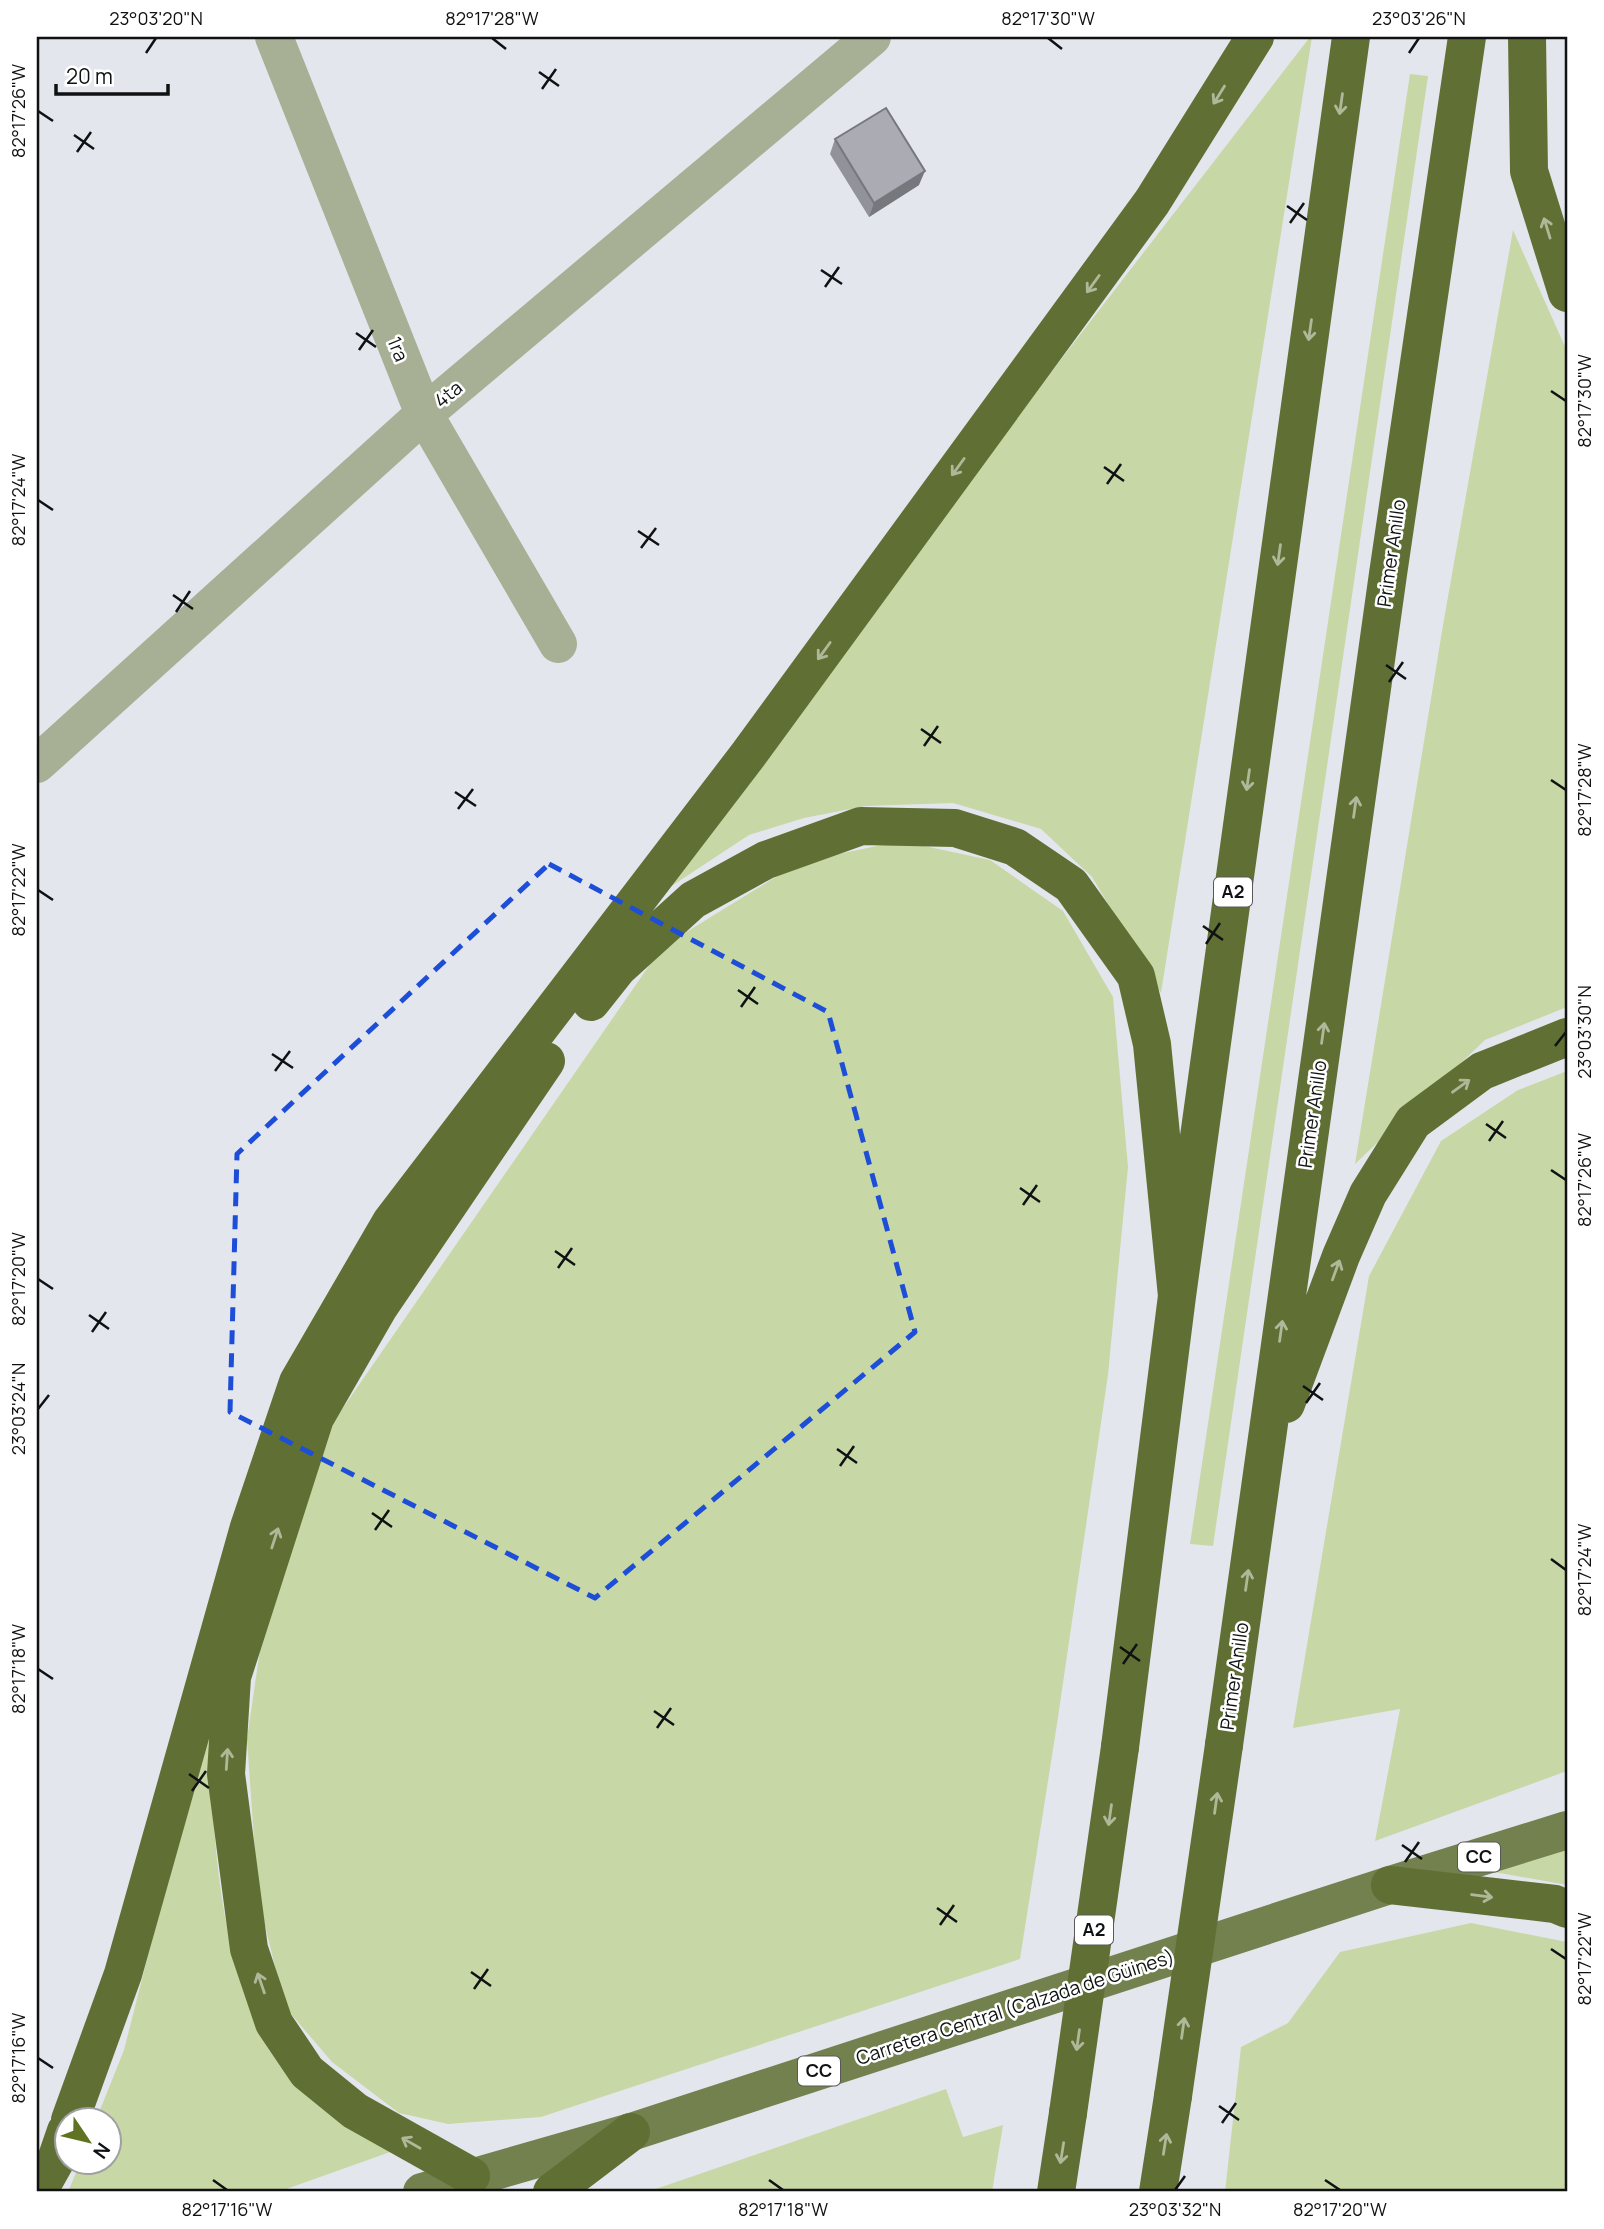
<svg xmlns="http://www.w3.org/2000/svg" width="1604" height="2229" viewBox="0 0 1604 2229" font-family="Manrope,sans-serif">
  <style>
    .green { fill: #c8d7a6 }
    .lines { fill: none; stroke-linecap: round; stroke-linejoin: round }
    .minor { stroke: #a7b095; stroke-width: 38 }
    .major { stroke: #73814f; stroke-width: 38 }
    .highway { stroke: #607034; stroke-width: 38 }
    .highway-bridge { stroke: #607034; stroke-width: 38 }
    .wall { fill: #92939a }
    .shaded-wall { fill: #77787d }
    .building { fill: #aaabb3; stroke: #77787d; stroke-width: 2 }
    .oneway { stroke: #b0b89a }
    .marked { fill: none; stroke: #1d4ed8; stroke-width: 5; stroke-dasharray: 14 9; stroke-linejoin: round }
    .ticks { fill: none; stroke: #101113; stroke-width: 2.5 }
    .labels { text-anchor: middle; stroke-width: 5; stroke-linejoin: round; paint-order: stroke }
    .shield { fill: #fff; stroke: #58585a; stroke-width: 2 }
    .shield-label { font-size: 18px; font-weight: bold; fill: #101113 }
    .street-label { font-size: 19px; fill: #101113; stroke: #fff }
    .neatline { fill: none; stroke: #101113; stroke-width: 2.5 }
    .ticks-label { font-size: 18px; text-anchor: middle; fill: #101113 }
  </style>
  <rect width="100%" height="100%" fill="#e4e6ee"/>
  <!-- green -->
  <path class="green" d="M1310,37H1312L1161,993L1092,877L1041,829L953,803L866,806L804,818L749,835L655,897L1005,432Z
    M1410,74L1428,76L1213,1546L1190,1544Z
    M1513,230L1567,351V1007L1485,1040L1355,1164L1443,625Z
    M901,841L990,860L1063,911L1113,997L1128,1167L1108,1375L1057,1724L1020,1959L541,2117L448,2124L399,2113L332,2062L285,2007L258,1897L247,1739L263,1629L327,1431L662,947L800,862Z
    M1567,1071V1771L1375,1841L1400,1709L1293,1728L1369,1276L1441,1141L1518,1090Z
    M209,1715C213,1823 214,1939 265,2037C271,2047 276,2060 283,2069C310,2107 353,2129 393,2151L278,2192H68L80,2163L108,2162V2120H96L124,2050Z
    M1567,1849V1885L1494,1872Z
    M1471,1923L1567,1942V2192H1225L1241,2047L1288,2023L1340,1952Z
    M946,2089L963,2137L1003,2125L992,2192H647Z"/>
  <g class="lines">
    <!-- minor -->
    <path class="minor" d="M274,37L424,414L558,644
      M37,764L424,414L872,37"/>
    <!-- major -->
    <path class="major" d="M422,2192L631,2132L1390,1885L1567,1830"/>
    <!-- highway -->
    <path class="highway" d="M1527,37L1529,171L1567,293
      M591,1002L618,968L693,900L766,860L861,826L955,828L1015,847L1071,885L1136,976L1152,1044L1177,1296
      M1286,1404L1341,1256L1368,1194L1413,1122L1482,1071L1567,1037
      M1224,1745L1388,574L1467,37
      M1120,1747L1177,1296L1351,37
      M1390,1885L1555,1904L1567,1909
      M70,2120L123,1974L249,1527L298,1382L391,1222L748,755L1152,202L1255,37
      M471,2176L355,2111L307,2072L274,2023L249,1949L226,1774L232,1677L315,1418L379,1307L546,1061
      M38,2192L56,2160L66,2131
      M552,2192L631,2132
      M1056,2192L1068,2113
      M1158,2192L1173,2096"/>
    <!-- highway-bridge -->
    <path class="highway-bridge" d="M1173,2096L1224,1745
      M1068,2113L1120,1747"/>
  </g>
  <!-- wall -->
  <path class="wall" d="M835,139L919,185L869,217L830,154Z"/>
  <!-- shaded-wall -->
  <path class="shaded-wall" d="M925,171L919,185L869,217L874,203Z"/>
  <!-- building -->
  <path class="building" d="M886,108L925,171L874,203L835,139Z"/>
  <!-- one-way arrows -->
  <defs><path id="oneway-shaft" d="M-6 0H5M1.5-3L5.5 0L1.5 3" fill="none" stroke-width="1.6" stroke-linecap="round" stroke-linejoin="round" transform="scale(1.75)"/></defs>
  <g class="oneway">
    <use href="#oneway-shaft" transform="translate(1219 95) rotate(122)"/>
    <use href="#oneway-shaft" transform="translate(1341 104) rotate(98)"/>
    <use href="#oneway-shaft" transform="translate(1547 228) rotate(-107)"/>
    <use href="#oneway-shaft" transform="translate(1093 284) rotate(126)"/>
    <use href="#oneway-shaft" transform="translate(1310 330) rotate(98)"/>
    <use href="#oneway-shaft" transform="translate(958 467) rotate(126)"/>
    <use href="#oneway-shaft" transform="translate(1279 555) rotate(98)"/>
    <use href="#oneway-shaft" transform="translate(824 651) rotate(126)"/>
    <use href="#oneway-shaft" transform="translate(1248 780) rotate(98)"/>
    <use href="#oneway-shaft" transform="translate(1355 807) rotate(-82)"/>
    <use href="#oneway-shaft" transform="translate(1323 1033) rotate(-82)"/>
    <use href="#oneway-shaft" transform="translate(1461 1086) rotate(-36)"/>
    <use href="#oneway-shaft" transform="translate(1336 1270) rotate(-70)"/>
    <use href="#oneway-shaft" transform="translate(1281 1331) rotate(-82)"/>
    <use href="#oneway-shaft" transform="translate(275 1538) rotate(-72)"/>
    <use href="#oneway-shaft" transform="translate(1247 1580) rotate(-82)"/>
    <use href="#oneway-shaft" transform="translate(227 1759) rotate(-86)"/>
    <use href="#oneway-shaft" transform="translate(1216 1803) rotate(-82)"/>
    <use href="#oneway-shaft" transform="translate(1110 1815) rotate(98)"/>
    <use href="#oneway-shaft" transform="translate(1482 1896) rotate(7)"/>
    <use href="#oneway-shaft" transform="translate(261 1983) rotate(-109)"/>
    <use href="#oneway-shaft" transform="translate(1183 2028) rotate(-82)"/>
    <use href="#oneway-shaft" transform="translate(1078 2040) rotate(98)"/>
    <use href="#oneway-shaft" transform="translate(411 2143) rotate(-150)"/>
    <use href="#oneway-shaft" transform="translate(1165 2144) rotate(-81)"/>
    <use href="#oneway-shaft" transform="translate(1062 2153) rotate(99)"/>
  </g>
  <!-- marked area -->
  <path class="marked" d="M549,864L828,1012L915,1332L595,1598L230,1412L237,1154Z"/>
  <!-- ticks -->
  <path class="ticks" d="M492,38L506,49M1048,38L1062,49M146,53L156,38M1409,53L1419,38M539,72L559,86M542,89L556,69M38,111L53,121M74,135L94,149M77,152L91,132M1287,206L1307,220M1290,223L1304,203M821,270L842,284M825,287L839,267M356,333L376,347M359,350L373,330M1551,391L1566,401M1104,467L1124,481M1107,484L1121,464M38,500L53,510M638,531L659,545M641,548L656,528M173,595L193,609M176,612L190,591M1386,665L1406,679M1389,682L1403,662M921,729L941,743M924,746L938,726M1551,780L1566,790M455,792L476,806M458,809L473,789M38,890L53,900M1203,926L1223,940M1206,944L1220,923M738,990L758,1004M741,1007L755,987M1555,1046L1566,1032M272,1054L293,1068M275,1071L290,1051M1486,1124L1506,1138M1489,1141L1503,1121M1551,1170L1566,1180M1020,1188L1040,1202M1023,1205L1037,1185M555,1251L575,1265M558,1268L572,1248M38,1279L53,1289M89,1315L109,1329M92,1332L106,1312M1303,1386L1323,1400M1306,1403L1320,1383M38,1409L49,1395M837,1449L857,1463M840,1466L854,1446M372,1513L392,1527M375,1530L389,1510M1551,1559L1566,1570M1120,1647L1140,1661M1123,1664L1137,1644M38,1669L53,1679M654,1711L674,1725M657,1728L671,1708M189,1774L209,1788M192,1791L206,1771M1402,1845L1422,1859M1405,1862L1419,1842M937,1908L957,1922M940,1925L954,1905M1551,1949L1566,1959M471,1972L491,1986M474,1989L488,1969M38,2058L53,2068M1219,2106L1239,2120M1222,2123L1236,2103M213,2180L227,2190M769,2180L783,2190M1325,2180L1340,2190M1175,2190L1185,2176"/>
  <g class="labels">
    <!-- shield labels -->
    <g class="shield">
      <rect x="1214" y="877.5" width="38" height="29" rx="5"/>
      <rect x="1458" y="1842.5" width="42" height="29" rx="5"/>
      <rect x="1075" y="1915.5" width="38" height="29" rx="5"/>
      <rect x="798" y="2056.5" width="42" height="29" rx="5"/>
    </g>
    <g class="shield-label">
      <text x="1233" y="898">A2</text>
      <text x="1479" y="1863">CC</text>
      <text x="1094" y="1936">A2</text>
      <text x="819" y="2077">CC</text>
    </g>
    <!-- street labels -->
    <g class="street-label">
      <text transform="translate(398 349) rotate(68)" y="7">1ra</text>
      <text transform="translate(448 394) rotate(-40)" y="7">4ta</text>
      <text transform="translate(1391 553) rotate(-82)" y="7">Primer Anillo</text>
      <text transform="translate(1312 1114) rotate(-82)" y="7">Primer Anillo</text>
      <text transform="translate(1234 1676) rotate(-82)" y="7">Primer Anillo</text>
      <text transform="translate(1015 2007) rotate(-18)" y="7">Carretera Central (Calzada de Güines)</text>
    </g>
  </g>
  <!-- border -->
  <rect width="1604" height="2229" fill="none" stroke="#ffffff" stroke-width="77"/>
  <!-- north arrow -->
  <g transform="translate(88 2141) rotate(125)"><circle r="33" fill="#ffffff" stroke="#9fa0a1" stroke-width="2"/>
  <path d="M0-5L12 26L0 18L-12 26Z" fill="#607322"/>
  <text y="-10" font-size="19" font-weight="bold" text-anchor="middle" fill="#101113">N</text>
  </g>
  <!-- scale -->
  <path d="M56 84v10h112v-10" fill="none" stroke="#101113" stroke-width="3.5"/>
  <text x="66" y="84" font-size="21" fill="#101113" stroke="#ffffff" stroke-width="5" paint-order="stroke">20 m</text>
  <rect x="38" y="38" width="1528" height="2152" class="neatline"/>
  <g class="ticks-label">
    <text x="156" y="25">23°03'20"N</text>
    <text x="492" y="25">82°17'28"W</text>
    <text x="1048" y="25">82°17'30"W</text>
    <text x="1419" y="25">23°03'26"N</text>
    <text transform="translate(19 111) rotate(-90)" y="6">82°17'26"W</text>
    <text transform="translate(1585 401) rotate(-90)" y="6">82°17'30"W</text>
    <text transform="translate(19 500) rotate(-90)" y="6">82°17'24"W</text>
    <text transform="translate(1585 790) rotate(-90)" y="6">82°17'28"W</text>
    <text transform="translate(19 890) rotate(-90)" y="6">82°17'22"W</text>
    <text transform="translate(1585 1032) rotate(-90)" y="6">23°03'30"N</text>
    <text transform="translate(1585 1180) rotate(-90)" y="6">82°17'26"W</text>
    <text transform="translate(19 1279) rotate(-90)" y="6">82°17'20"W</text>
    <text transform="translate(19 1409) rotate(-90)" y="6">23°03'24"N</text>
    <text transform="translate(1585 1570) rotate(-90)" y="6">82°17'24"W</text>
    <text transform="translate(19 1669) rotate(-90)" y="6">82°17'18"W</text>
    <text transform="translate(1585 1959) rotate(-90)" y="6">82°17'22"W</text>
    <text transform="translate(19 2058) rotate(-90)" y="6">82°17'16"W</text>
    <text x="227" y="2216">82°17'16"W</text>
    <text x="783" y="2216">82°17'18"W</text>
    <text x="1175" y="2216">23°03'32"N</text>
    <text x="1340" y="2216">82°17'20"W</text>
  </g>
</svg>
